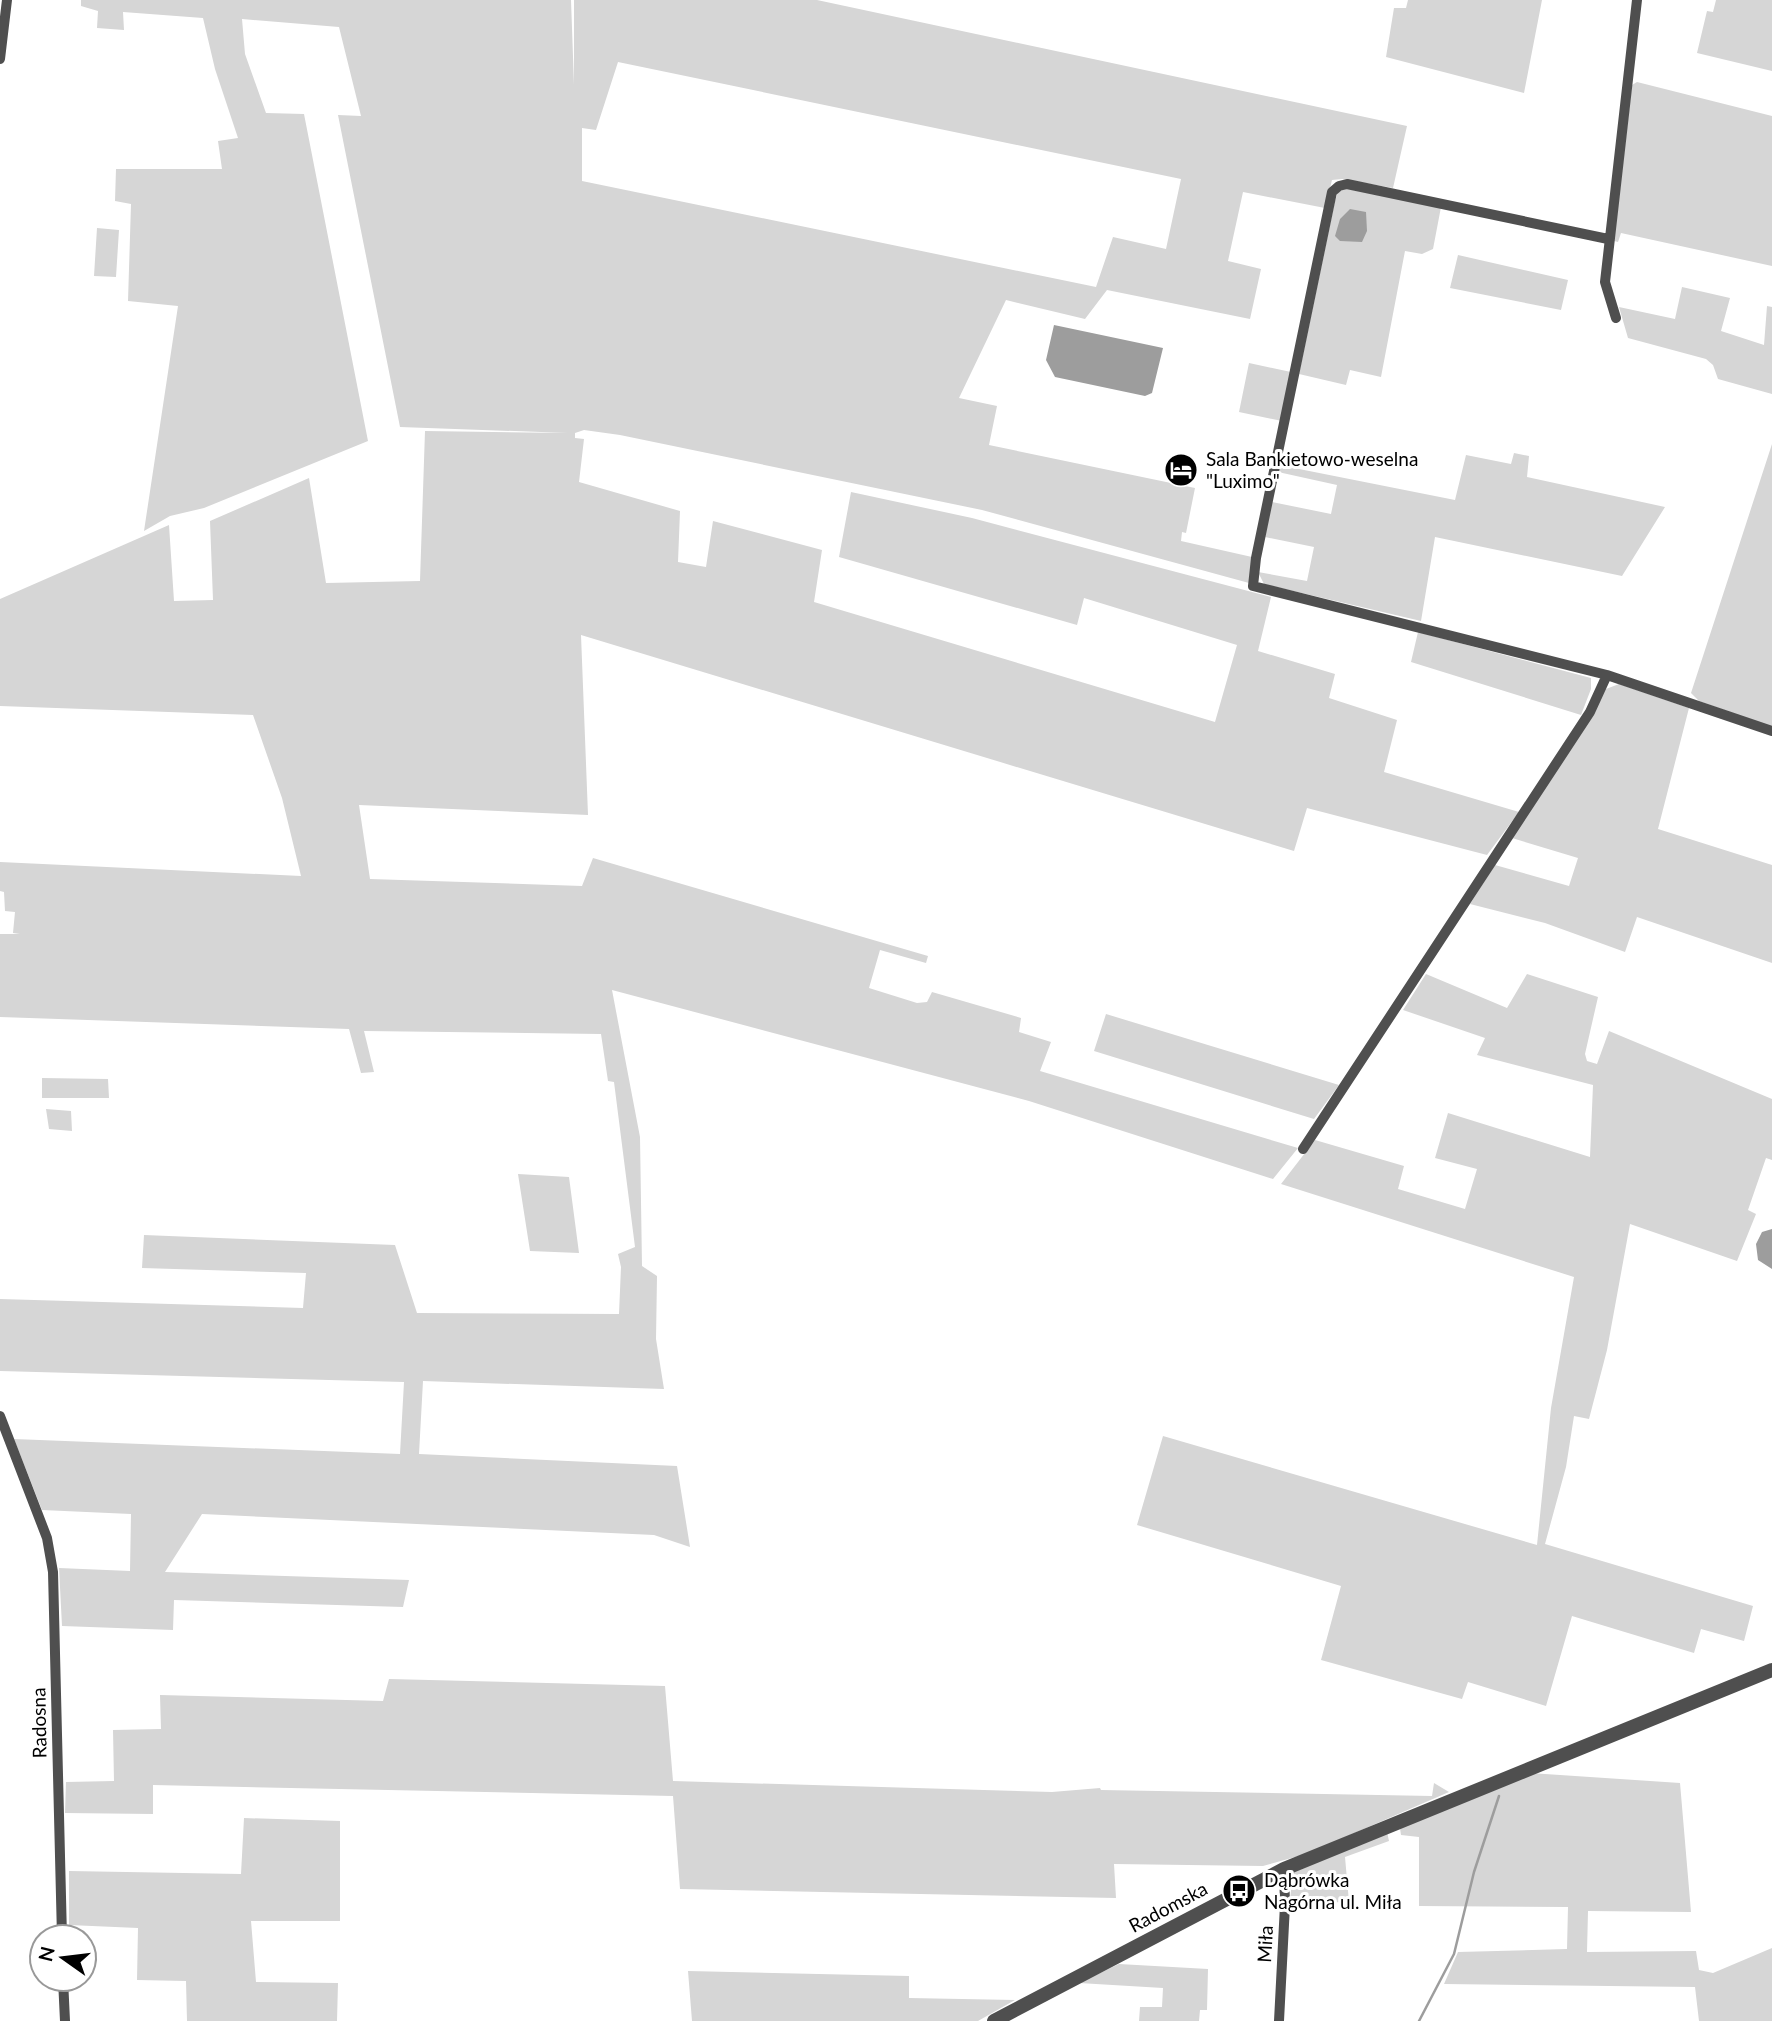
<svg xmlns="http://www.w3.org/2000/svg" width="1772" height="2021" viewBox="0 0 1772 2021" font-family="Lato,sans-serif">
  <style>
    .green { fill: #d6d6d6; fill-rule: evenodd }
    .water { fill: #9d9d9d }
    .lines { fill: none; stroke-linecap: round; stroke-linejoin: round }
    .stream { stroke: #9d9d9d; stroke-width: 2.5 }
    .minor { stroke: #4f4f4f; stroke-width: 10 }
    .tertiary { stroke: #4f4f4f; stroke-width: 14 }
    .labels { text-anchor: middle; stroke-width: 6; stroke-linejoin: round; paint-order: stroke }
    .poi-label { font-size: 19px; fill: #000; stroke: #fff; text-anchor: start }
    .street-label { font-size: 19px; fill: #000; stroke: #fff }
  </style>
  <rect width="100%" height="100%" fill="#fff"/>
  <!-- green -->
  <path class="green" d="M81,0H571L574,85V0H817L1407,126L1393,188L1342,179L1332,180L1325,208L1243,192L1228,261L1261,269L1250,319L1107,290L1085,319L1006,300L959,398L997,406L989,445L1195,488L1186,533L1182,532L1181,541L1252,557L1249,583L982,510L620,435L584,430L575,433V438L584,439L579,482L680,511L678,562L706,567L713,521L822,550L814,602L1215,722L1237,645L1084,598L1077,625L839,557L851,492L972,518L1271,597L1258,651L1335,674L1329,698L1397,720L1384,772L1519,812L1487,855L1307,808L1294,851L581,635L588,815L359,805L370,879L582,886L593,858L928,956L926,963L880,950L869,988L917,1003L927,1002L932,992L1021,1018L1019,1032L1051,1042L1040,1071L1298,1148L1273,1179L1029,1101L612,990L640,1137L642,1266L657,1276L656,1339L664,1389L423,1381L419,1454L677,1466L690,1547L654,1535L202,1514L165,1572L409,1580L403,1607L174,1600L173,1630L62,1626L59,1568L130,1571L131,1514L42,1510L14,1439L400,1454L404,1382L0,1371V1299L303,1308L306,1273L142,1268L144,1235L395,1245L417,1313L619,1314L621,1267L618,1254L635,1247L614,1082L608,1081L601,1034L364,1031L374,1072L361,1073L349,1029L0,1017V934H20L13,933L15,912L5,911L4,892L0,891V862L301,876L282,798L253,715L0,706V599L169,525L174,601L213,600L210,521L309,478L326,583L420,581L425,431L568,433L400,427L338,115L361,116L339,27L242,19L245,54L266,113L304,114L368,441L204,508L170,516L144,531L178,306L128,301L131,204L115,201L116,169H222L218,141L238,138L215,69L203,18L123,12L124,30L97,28L98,11L81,6ZM618,62L1181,179L1166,249L1113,237L1096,287L582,181V128L596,130Z
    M1408,0H1542L1524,93L1386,57L1394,8H1406Z
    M1716,0H1772V71L1697,53L1707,11L1713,12Z
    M1637,82L1772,116V266L1621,233L1618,242L1614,241L1632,85Z
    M1347,188L1441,207L1433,249L1422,254L1405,251L1381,377L1350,370L1346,385L1299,374L1335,201L1338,192Z
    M97,228L119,230L116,277L94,276Z
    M1458,255L1568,280L1561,310L1450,288Z
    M1682,287L1730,298L1721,331L1764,345L1767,306L1772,307V394L1718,379L1713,365L1706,359L1628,338L1619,307L1675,319Z
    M1249,363L1291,372L1282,421L1239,412Z
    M1772,444V727L1699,701L1691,693Z
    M1514,453L1529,456L1527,477L1665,507L1622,576L1435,537L1421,621L1264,584L1258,572L1307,581L1314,547L1265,537L1272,502L1331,514L1337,485L1278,472L1279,465L1455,500L1466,455L1511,464Z
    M1418,632L1591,678V689L1581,715L1411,662Z
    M1619,684L1689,708L1658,829L1772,865V963L1637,917L1625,952L1545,923L1470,904L1495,865L1569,886L1578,858L1512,838L1606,689Z
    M1426,974L1507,1008L1527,974L1598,997L1585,1054L1587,1061L1597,1064L1609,1031L1772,1099V1160L1766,1158L1748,1210L1756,1214L1737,1261L1630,1224L1607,1350L1589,1419L1574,1416L1566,1467L1545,1544L1753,1606L1744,1641L1701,1629L1694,1653L1572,1616L1546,1706L1468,1682L1462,1699L1321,1660L1341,1586L1137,1525L1163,1436L1537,1545L1551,1408L1574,1277L1281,1184L1315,1140L1404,1166L1398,1189L1465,1209L1477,1169L1435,1158L1448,1113L1590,1157L1593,1085L1477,1055L1485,1038L1403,1010Z
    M1106,1014L1339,1085L1314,1119L1094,1051Z
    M42,1078L108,1079L109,1098H42Z
    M46,1109L71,1111L72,1131L49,1129Z
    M518,1174L569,1177L579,1253L530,1251Z
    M389,1679L665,1686L673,1781L1052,1792L1100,1788L1101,1790L1432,1796L1434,1783L1449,1792L1306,1854L1263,1866L1114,1864L1116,1898L680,1889L673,1796L153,1785V1814L65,1813L66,1782L114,1781L113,1730L161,1729L160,1695L383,1701Z
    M1530,1773L1680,1783L1691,1912L1588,1911L1587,1952L1696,1951L1699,1970L1713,1973L1772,1948V2021H1699L1695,1987L1444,1984L1458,1952L1567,1949L1568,1907L1419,1906V1837L1401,1835L1400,1828Z
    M244,1818L340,1821V1921H251L256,1982L338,1983L337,2021H187L186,1981L137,1980L138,1928L69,1925V1871L241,1874Z
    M1387,1832L1389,1841L1345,1857L1349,1902L1297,1903L1290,1900L1293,1872Z
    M1119,1964L1208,1969L1207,2010H1200L1199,2021H1139L1140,2007H1162L1163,1988L1079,1983Z
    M688,1971L909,1976V1998L1015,2000L978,2021H692Z"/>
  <!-- water -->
  <path class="water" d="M1350,209L1366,212L1367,231L1362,242L1340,241L1335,236L1340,219Z
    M1054,325L1163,348L1152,393L1145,396L1055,377L1046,360Z
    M1772,1229V1269L1758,1260L1756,1244L1762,1232Z"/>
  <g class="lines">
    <!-- stream -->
    <path class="stream" d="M1419,2021L1454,1954L1474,1872L1499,1796"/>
    <!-- minor -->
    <path class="minor" d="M0,59L7,0
      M1608,239L1347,184L1339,186L1332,192L1256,558L1253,586L1607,675L1772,731
      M1616,318L1605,282L1637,0
      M1303,1149L1590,712L1607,675
      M0,1416L47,1538L53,1572L62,1937
      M63,1979L65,2021
      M1279,2021L1285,1905L1284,1869"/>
    <!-- tertiary -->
    <path class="tertiary" d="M994,2021L1284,1869L1772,1670"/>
  </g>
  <!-- icons -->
  <defs>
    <symbol id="hotel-disc" viewBox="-11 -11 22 22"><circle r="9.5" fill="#000" stroke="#fff"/><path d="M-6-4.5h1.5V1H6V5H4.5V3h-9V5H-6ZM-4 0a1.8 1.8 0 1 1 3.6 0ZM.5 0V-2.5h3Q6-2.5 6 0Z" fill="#fff"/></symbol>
    <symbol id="bus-disc" viewBox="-11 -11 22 22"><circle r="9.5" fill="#000" stroke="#fff"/><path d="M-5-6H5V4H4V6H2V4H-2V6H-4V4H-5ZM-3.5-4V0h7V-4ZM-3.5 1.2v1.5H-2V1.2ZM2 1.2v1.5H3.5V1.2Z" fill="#fff"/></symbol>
  </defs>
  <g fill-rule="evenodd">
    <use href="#hotel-disc" x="1162" y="451" width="38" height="38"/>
    <use href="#bus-disc" x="1220" y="1872" width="38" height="38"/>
  </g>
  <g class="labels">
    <!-- poi labels -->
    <g class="poi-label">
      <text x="1206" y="466">Sala Bankietowo-weselna<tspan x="1206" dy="22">"Luximo"</tspan></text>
      <text x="1264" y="1887">Dąbrówka<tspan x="1264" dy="22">Nagórna ul. Miła</tspan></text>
    </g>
    <!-- street labels -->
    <g class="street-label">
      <text transform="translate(39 1723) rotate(-91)" y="7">Radosna</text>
      <text transform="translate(1168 1907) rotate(-28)" y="7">Radomska</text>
      <text transform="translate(1265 1944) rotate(-87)" y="7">Miła</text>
    </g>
  </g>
  <!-- north arrow -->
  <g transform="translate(63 1958) rotate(284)"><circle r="33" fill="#ffffff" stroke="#999999" stroke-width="2"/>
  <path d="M0-5L12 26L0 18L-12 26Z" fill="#000000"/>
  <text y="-10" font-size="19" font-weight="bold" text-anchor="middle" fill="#000000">N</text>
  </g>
</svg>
